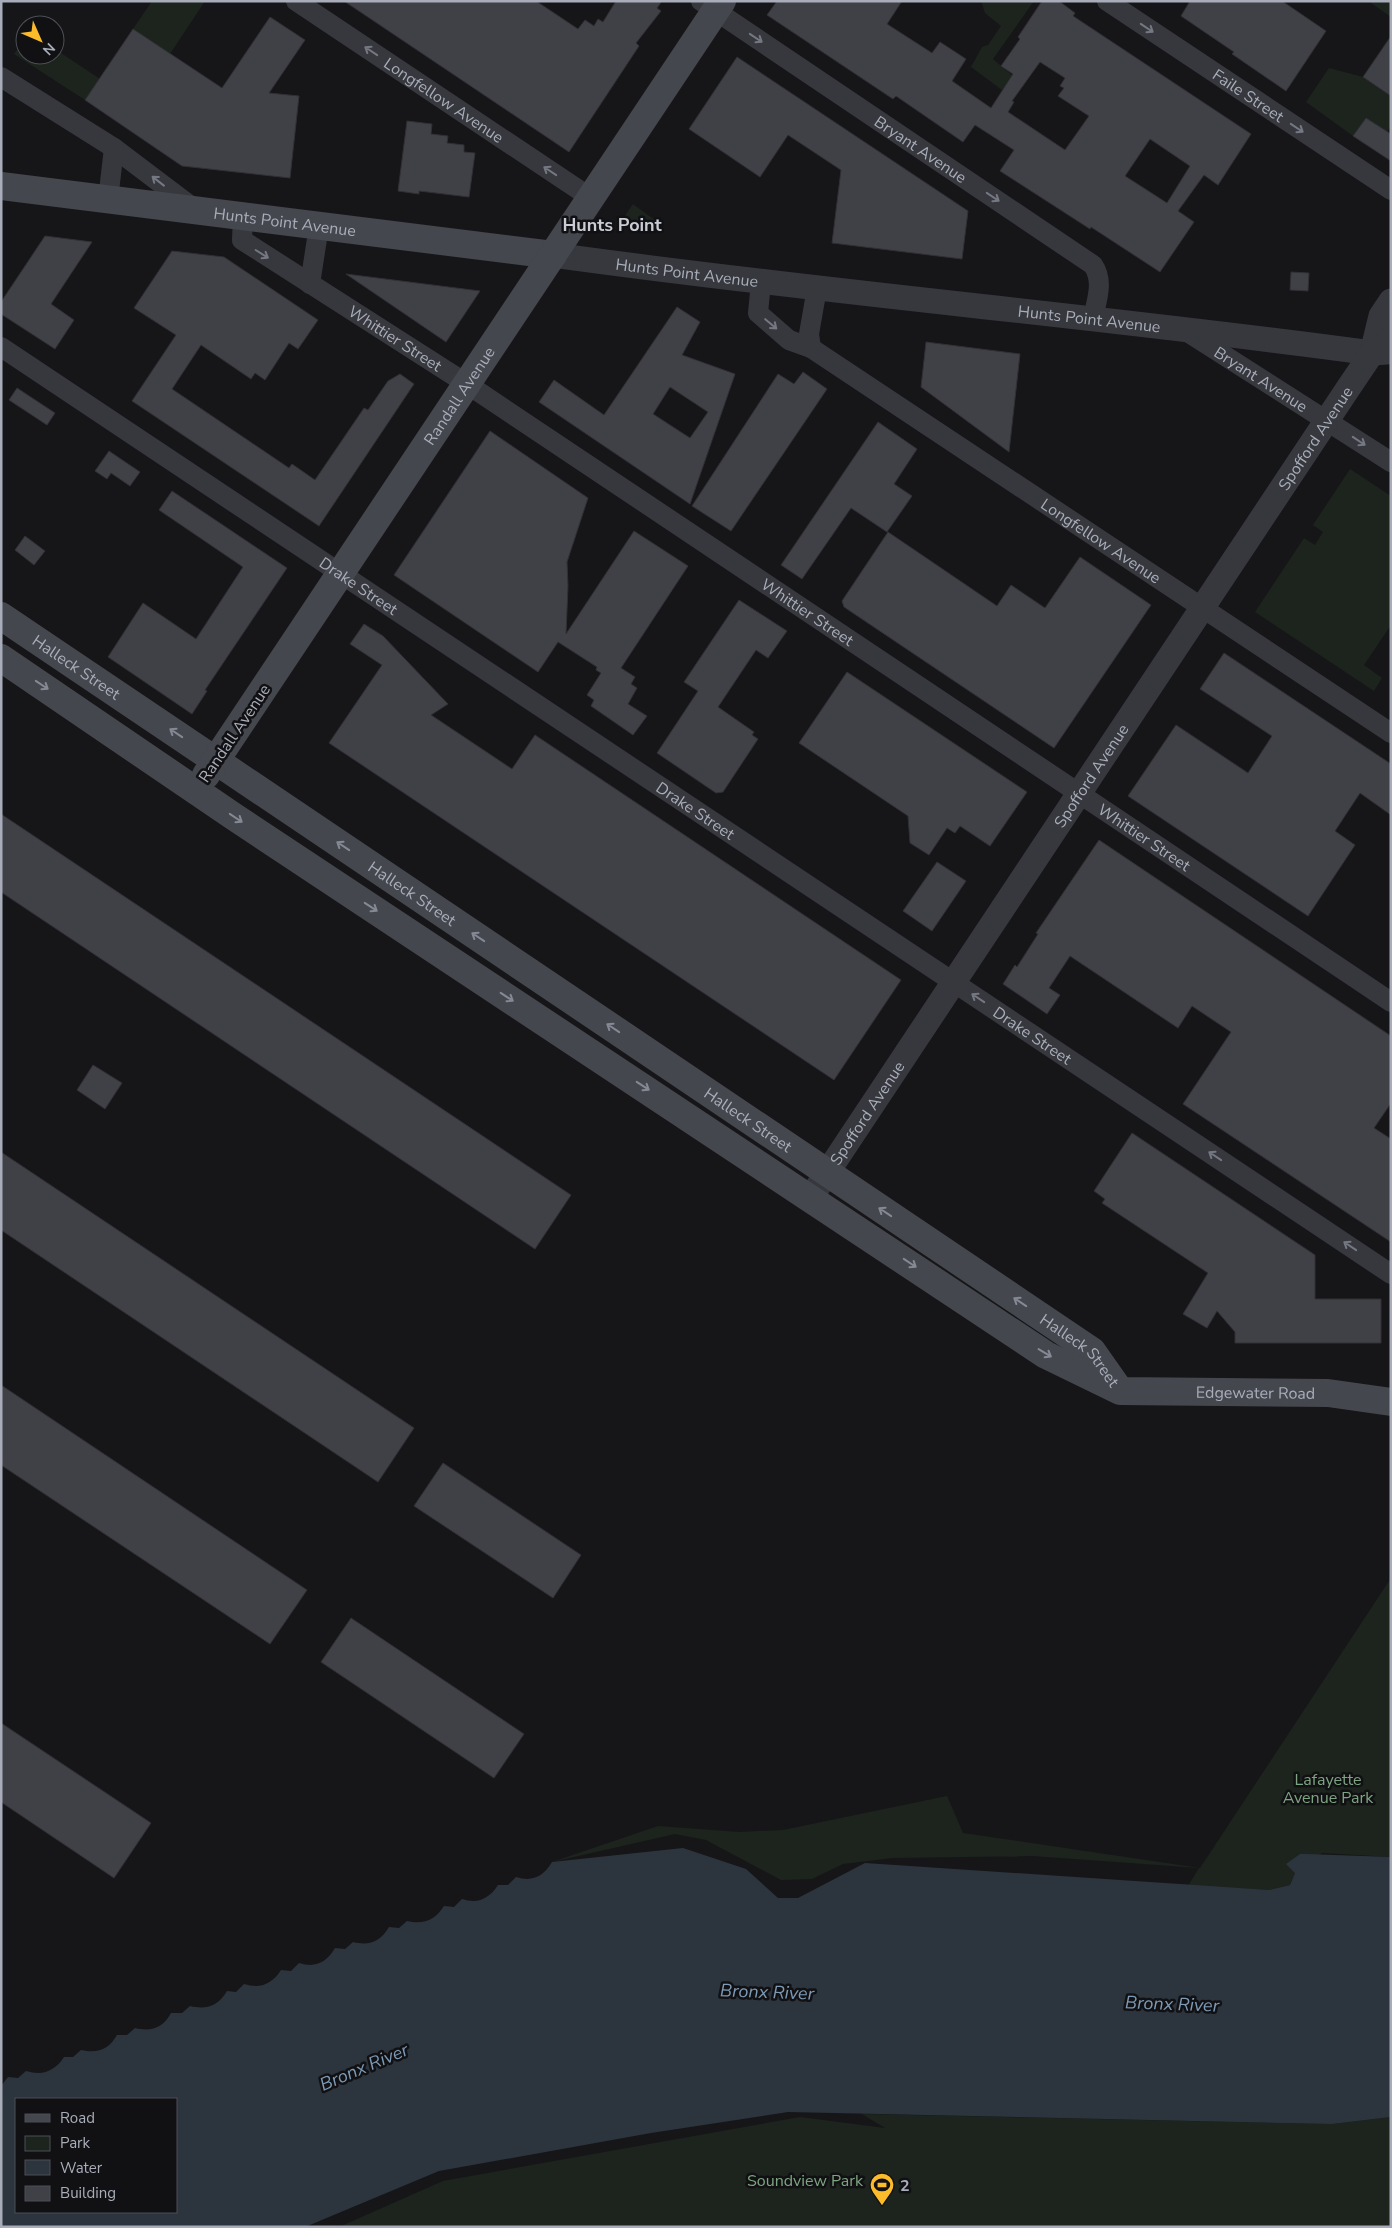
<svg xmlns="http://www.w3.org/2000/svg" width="1392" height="2228" viewBox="0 0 1392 2228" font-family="'Nunito Sans',sans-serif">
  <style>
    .green { fill: #1c241d }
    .water { fill: #2c353d; fill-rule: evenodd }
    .building { fill: #404146; stroke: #303035; fill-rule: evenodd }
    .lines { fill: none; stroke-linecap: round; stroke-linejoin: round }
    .minor { stroke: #37383e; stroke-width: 20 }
    .tertiary { stroke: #37383e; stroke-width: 25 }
    .secondary { stroke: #45474e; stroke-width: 28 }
    .oneway { stroke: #757882 }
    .oneway2 { stroke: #858994 }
    .labels { text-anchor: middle; stroke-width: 5; stroke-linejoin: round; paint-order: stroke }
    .street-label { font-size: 16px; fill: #a8adb9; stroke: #111114 }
    .park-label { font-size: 16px; fill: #7ea581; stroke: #111114 }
    .poi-label { font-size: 16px; font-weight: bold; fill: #a8adb9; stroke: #111114; text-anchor: start }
    .neighbourhood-label { font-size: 18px; font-weight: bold; fill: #c9ccd5; stroke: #111114 }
    .water-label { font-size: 18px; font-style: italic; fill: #7d9ab6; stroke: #111114 }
  </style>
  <rect width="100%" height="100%" fill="#161619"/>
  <!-- green -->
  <path class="green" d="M152,1H205L170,54L133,29Z
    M981,1H1034L993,59L1013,76L1002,90L971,67L982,47L988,45L1001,26L985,13Z
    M1368,1H1391V17Z
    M25,38V55H55V49L100,79L85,100L14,54Z
    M1329,68L1363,77L1391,96V126L1387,132L1366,118L1353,136L1306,102Z
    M633,204L656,221L648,232L626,228L621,226L620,223Z
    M1350,469L1391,496V625L1364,665L1382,678L1374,691L1255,612L1304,538L1315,545L1323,532L1313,525Z
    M1391,1578V1857L1322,1853L1295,1873L1290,1885L1269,1890L1188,1886L1199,1868L1033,1856L893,1858L843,1864L812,1879L781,1880L706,1840L675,1834L552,1862L658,1826L739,1832L783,1830L947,1796L963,1833L1200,1868Z
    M862,2114L1332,2124L1391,2117V2227H339L443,2181L800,2117L885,2128Z"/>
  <!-- water -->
  <path class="water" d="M683,1848L746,1869L778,1898H798L865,1863L1269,1890L1290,1885L1295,1873L1286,1864L1300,1854H1306L1391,1857V2117L1332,2124L788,2112L651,2133L439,2171L305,2227H1V2086L8,2077L18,2078L26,2071C43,2076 55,2071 64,2057H73L81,2050C98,2054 109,2049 117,2035H127L135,2028C151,2032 163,2028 171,2013H182L190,2006C207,2010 218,2006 227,1991L236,1992L244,1984C261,1989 272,1984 281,1970L291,1971L299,1963C315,1968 326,1963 335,1948L345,1949L353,1942C369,1946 380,1942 389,1927L399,1928L407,1921C424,1925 435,1920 444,1906L454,1907L462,1899C478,1904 489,1899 498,1885H508L516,1877C532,1882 543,1877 552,1862ZM16,2099H176V2212H16Z"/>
  <!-- building -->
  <path class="building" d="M344,1H536L578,29L585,20L594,26L598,19L603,22L616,1H662L657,8L661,11L636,43L639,46L569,152Z
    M777,1H902L887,24L932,53L940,42L966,59L952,81L991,108L1013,74L1001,66L1020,39L1018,37L1042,1H1059L1075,13L1073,16L1251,134L1218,185L1204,175L1178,211L1194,222L1160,272L1091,227L1090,229L1000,171L1014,150L975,125L963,142L896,96L893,99L767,15ZM1040,62L1065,78L1060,86L1064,88L1058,96L1089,116L1065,150L1008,112L1014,102L1012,101ZM1150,139L1190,166L1167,203L1125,176Z
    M1190,1H1282L1326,31L1286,91L1232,54L1234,52L1181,16Z
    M270,17L305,40L269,93L299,96L290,178L182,166L85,100L133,29L222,88Z
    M1391,36V96L1363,77Z
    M737,57L968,211L962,259L832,243L841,170L788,135L760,177L689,129Z
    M1366,118L1391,134V161L1353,136Z
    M407,121L432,124L431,134L448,136L447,143L464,145V152L475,153L469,197L419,191V194L398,191Z
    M45,236L92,242L51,304L74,320L55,349L1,314V302Z
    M172,251L224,257L318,320L298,349L289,343L265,380L255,373L251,379L201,345L172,389L289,468L292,464L315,480L364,408L368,410L388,381L400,374L414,384L319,526L132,401L176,335L134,308Z
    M1291,272L1309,273L1308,291L1290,290Z
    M346,274L480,291L446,342Z
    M677,307L700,322L682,355L735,374L690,504L539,402L554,380L604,415ZM670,387L708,412L690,438L653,414Z
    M926,342L1020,354L1009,452L921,387Z
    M803,372L827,389L731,531L692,506L778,374L794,384Z
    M17,388L55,413L47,425L9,400Z
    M878,422L917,449L894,484L912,496L887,532L851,508L802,579L781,565Z
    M490,431L588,498L567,562L568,586L566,634L634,531L688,566L621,668L635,677L631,684L637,688L628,704L647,716L633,735L591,706L594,700L587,695L601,673L596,670L597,667L558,642L538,672L394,575Z
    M109,451L140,472L130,486L111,473L107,479L95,471Z
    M172,491L287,568L205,690L207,691L192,714L108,657L143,603L196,639L243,567L159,510Z
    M888,532L997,606L1011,585L1045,608L1080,557L1151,605L1054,748L844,607L842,601Z
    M25,536L45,551L34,565L15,550Z
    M739,600L787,631L768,658L756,650L718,707L754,732L752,735L758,739L723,792L716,793L657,753L698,691L684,682Z
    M364,624L383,636L448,704L431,715L512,769L535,735L901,980L834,1080L329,743L382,665L350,644Z
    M1224,653L1391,764V815L1360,793L1335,831L1355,845L1308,916L1128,796L1176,725L1248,773L1272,736L1200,689Z
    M847,672L1027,792L990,846L960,826L955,833L947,828L929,855L910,843L908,816L799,743Z
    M1,814L571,1195L535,1249L1,892Z
    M1099,840L1391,1036V1103L1374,1128L1391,1139V1242L1183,1104L1231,1032L1192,1006L1178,1028L1070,956L1049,988L1060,995L1047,1014L1003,984L1015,965L1017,967L1038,934L1036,933Z
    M937,862L966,881L932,931L903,911Z
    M93,1065L122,1083L105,1109L77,1090Z
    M1132,1133L1315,1255V1299H1381V1343H1235V1332L1217,1311L1207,1328L1183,1314L1208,1273L1102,1203L1105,1199L1094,1191Z
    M1,1152L414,1428L378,1482L1,1230Z
    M1,1385L307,1590L270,1644L1,1465Z
    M443,1463L581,1555L553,1598L414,1506Z
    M351,1618L524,1734L494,1778L321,1662Z
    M1,1723L151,1823L114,1878L1,1802Z"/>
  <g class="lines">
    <!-- minor -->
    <g class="minor">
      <path id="s1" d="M296,1L591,198"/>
      <path id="s2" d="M701,1L1093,265C1104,281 1097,299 1093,318"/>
      <path id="s3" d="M1107,1L1391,190"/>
      <path d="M1,77L114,148L196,210"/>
      <path d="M108,200L114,148"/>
      <path id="s4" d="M243,216L242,240L467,384L1391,1002"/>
      <path id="s5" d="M761,282L758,313L789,340L811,348L1391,733"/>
      <path d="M310,284L319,226"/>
      <path id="s6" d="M1186,331L1391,462"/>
      <path id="s7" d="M1,347L1391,1274"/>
      <path d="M811,348L809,334L817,288"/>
    </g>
    <!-- tertiary -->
    <g class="tertiary">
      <path id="s8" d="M553,255C826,293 1100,316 1372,353L1387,352"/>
      <path d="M1372,353L1381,316L1391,301"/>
      <path id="s9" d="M811,1197L1349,387L1372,353L1391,339"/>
    </g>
    <!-- secondary -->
    <g class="secondary">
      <path id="s10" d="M1,186L553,255"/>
      <path id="s11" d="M1,616L1092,1351L1118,1388"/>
      <path id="s12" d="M1,658L233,816L1046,1355L1120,1391L1328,1393L1391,1402"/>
      <path id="s13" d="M206,775L722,1"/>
    </g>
  </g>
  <!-- one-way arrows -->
  <defs><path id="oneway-shaft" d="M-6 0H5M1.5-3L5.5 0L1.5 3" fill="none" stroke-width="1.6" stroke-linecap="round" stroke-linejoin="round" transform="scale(1.25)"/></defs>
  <g class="oneway">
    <use href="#oneway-shaft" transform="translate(1147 28) rotate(34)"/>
    <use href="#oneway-shaft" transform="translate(756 38) rotate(34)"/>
    <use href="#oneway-shaft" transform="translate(371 51) rotate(-146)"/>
    <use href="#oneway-shaft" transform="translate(1297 128) rotate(34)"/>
    <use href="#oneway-shaft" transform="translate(550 171) rotate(-146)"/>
    <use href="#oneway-shaft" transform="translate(158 181) rotate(-142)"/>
    <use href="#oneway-shaft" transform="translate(993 197) rotate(34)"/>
    <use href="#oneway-shaft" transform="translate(262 254) rotate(32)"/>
    <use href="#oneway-shaft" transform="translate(771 324) rotate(40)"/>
    <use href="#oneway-shaft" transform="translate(1359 441) rotate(34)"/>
    <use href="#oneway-shaft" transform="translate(978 998) rotate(-146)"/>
    <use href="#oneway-shaft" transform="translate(1215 1156) rotate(-146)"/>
    <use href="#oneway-shaft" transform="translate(1350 1246) rotate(-146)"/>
  </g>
  <g class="oneway2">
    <use href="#oneway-shaft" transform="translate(42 685) rotate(34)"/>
    <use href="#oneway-shaft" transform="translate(176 733) rotate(-146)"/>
    <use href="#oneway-shaft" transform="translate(236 818) rotate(34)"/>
    <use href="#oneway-shaft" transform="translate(343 846) rotate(-146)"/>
    <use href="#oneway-shaft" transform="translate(371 907) rotate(33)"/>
    <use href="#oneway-shaft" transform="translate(478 937) rotate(-146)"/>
    <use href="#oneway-shaft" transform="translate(507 997) rotate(33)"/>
    <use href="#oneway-shaft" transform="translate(613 1028) rotate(-146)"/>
    <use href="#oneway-shaft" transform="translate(643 1086) rotate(33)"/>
    <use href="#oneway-shaft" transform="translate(885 1212) rotate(-146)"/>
    <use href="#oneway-shaft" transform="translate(910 1263) rotate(34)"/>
    <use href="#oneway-shaft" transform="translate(1020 1302) rotate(-146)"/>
    <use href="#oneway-shaft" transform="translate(1045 1353) rotate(31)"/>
  </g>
  <!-- icons -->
  <defs>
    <symbol id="stadium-pin" viewBox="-11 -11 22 30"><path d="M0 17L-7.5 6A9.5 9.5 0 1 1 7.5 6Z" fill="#fcbb2b" stroke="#111114"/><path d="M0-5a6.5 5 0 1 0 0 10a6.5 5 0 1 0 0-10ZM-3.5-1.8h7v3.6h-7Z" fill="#111"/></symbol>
  </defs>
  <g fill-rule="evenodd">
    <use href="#stadium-pin" x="868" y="2171" width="28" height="38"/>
  </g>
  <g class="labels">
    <!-- street labels -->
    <g class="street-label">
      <text dy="6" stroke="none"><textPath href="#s3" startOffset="170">Faile Street</textPath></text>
      <text dy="6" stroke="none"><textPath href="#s1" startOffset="178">Longfellow Avenue</textPath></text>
      <text dy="6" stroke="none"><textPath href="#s2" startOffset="265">Bryant Avenue</textPath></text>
      <text dy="6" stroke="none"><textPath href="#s10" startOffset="286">Hunts Point Avenue</textPath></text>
      <text dy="6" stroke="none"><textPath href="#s8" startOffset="135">Hunts Point Avenue</textPath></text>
      <text dy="6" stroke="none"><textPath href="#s8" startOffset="540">Hunts Point Avenue</textPath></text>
      <text dy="6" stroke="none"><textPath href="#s4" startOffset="206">Whittier Street</textPath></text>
      <text dy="6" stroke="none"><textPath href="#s6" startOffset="89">Bryant Avenue</textPath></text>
      <text dy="6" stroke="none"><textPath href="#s13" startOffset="456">Randall Avenue</textPath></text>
      <text dy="6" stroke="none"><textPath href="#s9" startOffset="911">Spofford Avenue</textPath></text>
      <text dy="6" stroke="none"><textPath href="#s5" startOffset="444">Longfellow Avenue</textPath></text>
      <text dy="6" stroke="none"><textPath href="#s7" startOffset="430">Drake Street</textPath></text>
      <text dy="6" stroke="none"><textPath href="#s4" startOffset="701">Whittier Street</textPath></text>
      <text dy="6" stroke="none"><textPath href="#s11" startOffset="91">Halleck Street</textPath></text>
      <text transform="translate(234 733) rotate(-56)" y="6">Randall Avenue</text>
      <text dy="6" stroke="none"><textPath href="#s9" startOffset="506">Spofford Avenue</textPath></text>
      <text dy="6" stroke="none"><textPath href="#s7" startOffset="835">Drake Street</textPath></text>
      <text dy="6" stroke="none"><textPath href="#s4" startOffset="1106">Whittier Street</textPath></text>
      <text dy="6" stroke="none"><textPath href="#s11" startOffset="496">Halleck Street</textPath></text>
      <text dy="6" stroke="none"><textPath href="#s7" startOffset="1240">Drake Street</textPath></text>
      <text dy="6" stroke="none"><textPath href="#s9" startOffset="101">Spofford Avenue</textPath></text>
      <text dy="6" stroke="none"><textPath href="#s11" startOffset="901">Halleck Street</textPath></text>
      <text dy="6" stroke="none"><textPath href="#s11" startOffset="1306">Halleck Street</textPath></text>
      <text dy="6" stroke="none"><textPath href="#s12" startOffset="1474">Edgewater Road</textPath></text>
    </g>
    <!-- park labels -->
    <g class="park-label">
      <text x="1328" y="1785">Lafayette<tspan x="1328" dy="18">Avenue Park</tspan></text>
      <text x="805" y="2186">Soundview Park</text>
    </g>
    <!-- poi labels -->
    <g class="poi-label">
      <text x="900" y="2191">2</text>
    </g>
    <!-- neighbourhood labels -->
    <g class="neighbourhood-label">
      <text x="612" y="231">Hunts Point</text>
    </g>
    <!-- water labels -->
    <g class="water-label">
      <text transform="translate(767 1992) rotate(2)" y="6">Bronx River</text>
      <text transform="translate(1172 2004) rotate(2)" y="6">Bronx River</text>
      <text transform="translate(364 2067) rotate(-23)" y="6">Bronx River</text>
    </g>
  </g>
  <!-- border -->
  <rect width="1392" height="2228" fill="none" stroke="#a8adb9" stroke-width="5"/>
  <!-- legend -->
  <rect x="15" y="2098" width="162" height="115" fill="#111114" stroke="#4d4f56"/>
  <rect x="25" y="2114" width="25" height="8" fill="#45474e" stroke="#4d4f56"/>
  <text x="60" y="2123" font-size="15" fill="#a8adb9">Road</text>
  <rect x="25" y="2136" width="25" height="15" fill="#1c241d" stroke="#4d4f56"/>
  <text x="60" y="2148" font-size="15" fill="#a8adb9">Park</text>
  <rect x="25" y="2160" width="25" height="15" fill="#2c353d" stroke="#4d4f56"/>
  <text x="60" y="2173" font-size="15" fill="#a8adb9">Water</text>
  <rect x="25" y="2186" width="25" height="15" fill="#404146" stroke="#4d4f56"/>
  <text x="60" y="2198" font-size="15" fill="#a8adb9">Building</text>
  <!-- north arrow -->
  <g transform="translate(40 40) rotate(135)"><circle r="24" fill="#111114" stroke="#4d4f56"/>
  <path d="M0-4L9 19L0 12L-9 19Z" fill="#fcbb2b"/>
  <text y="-8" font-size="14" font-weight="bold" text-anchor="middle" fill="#a8adb9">N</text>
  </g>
</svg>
